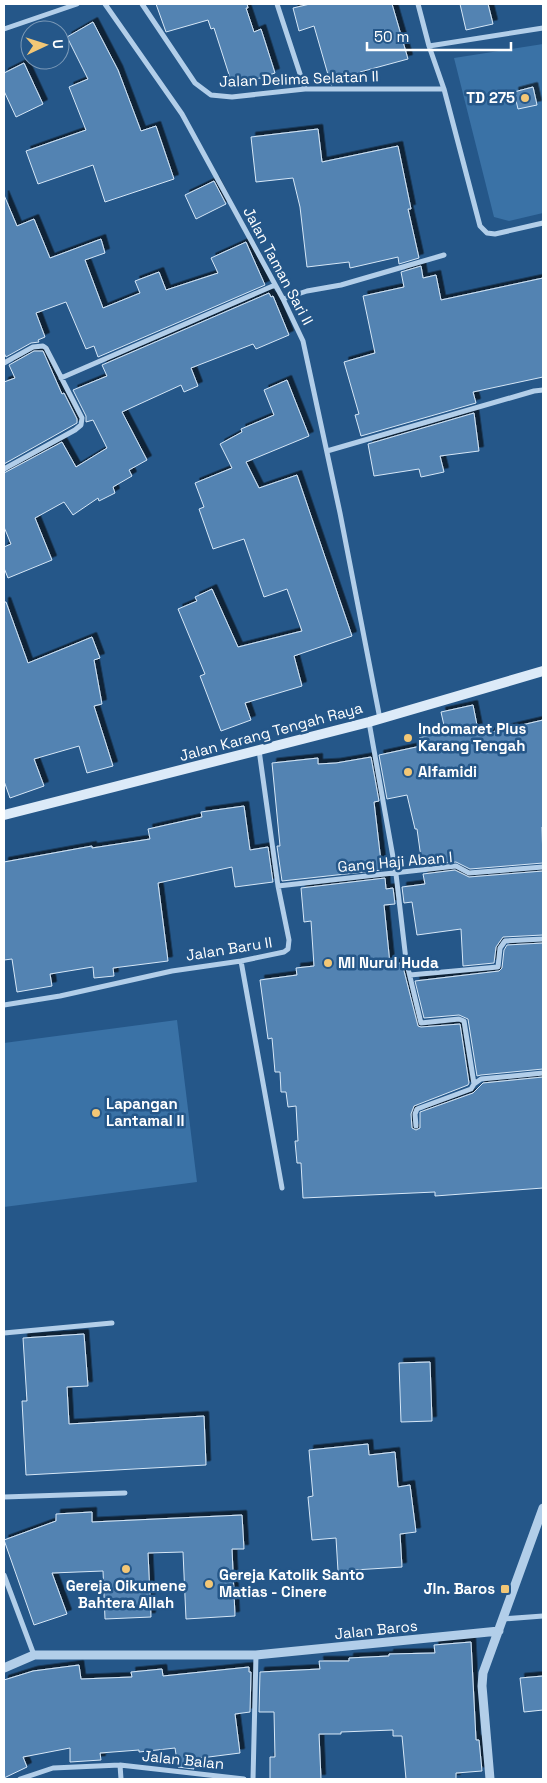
<svg xmlns="http://www.w3.org/2000/svg" width="547" height="1783" viewBox="0 0 547 1783" font-family="'Space Grotesk',sans-serif">
  <style>
    .green { fill: #3a72a6 }
    .building { fill: #5283b2; stroke: #d6e7f7; filter: url(#shadow) }
    .lines { fill: none; stroke-linecap: round; stroke-linejoin: round }
    .minor { stroke: #b2cee9; stroke-width: 5 }
    .tertiary { stroke: #b2cee9; stroke-width: 9 }
    .secondary { stroke: #dceaf8; stroke-width: 10 }
    .poi-dot { fill: #f3c776; stroke: #255789; stroke-width: 2 }
    .labels { text-anchor: middle; stroke-width: 5; stroke-linejoin: round; paint-order: stroke }
    .street-label { font-size: 15px; fill: #fff; stroke: #255789 }
    .poi-label { font-size: 15px; font-weight: bold; fill: #fff; stroke: #255789; text-anchor: start }
  </style>
  <defs>
    <filter id="shadow"><feDropShadow dx="4.5" dy="-4.5" stdDeviation="0" flood-color="#0009"/></filter>
  </defs>
  <rect width="100%" height="100%" fill="#255789"/>
  <!-- green -->
  <path class="green" d="M543,44V213L509,221L494,217L454,58Z
    M177,1020L197,1182L4,1207V1043Z"/>
  <!-- building -->
  <path class="building" d="M156,4H247L248,8H246L254,32L261,29L275,73L233,87L214,28L211,29L208,20L166,32Z
    M310,4H392L408,59L360,72L362,76L331,85L314,26L299,31L293,8Z
    M460,4H488L493,24L466,30Z
    M93,22L118,70L141,131L156,126L174,179L105,202L93,165L38,184L26,151L86,130L69,87L88,79L67,37Z
    M24,63L43,104L16,117L4,91V73Z
    M533,87L537,105L518,109L514,92Z
    M318,129L322,162L398,146L411,209H408L419,258L399,264L398,257L350,268L349,262L307,267L300,207L293,178L256,182L251,137Z
    M214,181L226,204L196,219L185,195Z
    M4,195L17,226L34,219L50,258L101,239L105,253L85,260L103,308L140,293L135,281L159,272L166,290L218,273L211,258L246,242L265,285L98,357L94,346L86,349L66,302L36,313L45,337L38,340L39,342L31,343L6,357L4,353Z
    M421,266L423,278L436,275L441,300L543,278V377L473,392L476,403L361,436L355,415L359,414L344,362L375,353L363,296L404,287L401,272Z
    M269,293L271,297L273,296L289,335L256,349L253,344L191,368L198,386L184,392L181,385L122,412L147,460L129,470L132,476L113,487L115,493L99,501L98,498L73,515L64,502L35,518L52,560L8,578L4,568V547L11,544L4,527V473L62,442L76,467L107,448L93,420L86,422V416L73,390L107,376L102,365Z
    M34,351H43L62,394L64,393L77,419V423L4,464V382L15,378L9,365Z
    M287,380L309,436L246,462L259,488L297,475L352,636L294,656L302,686L245,703L251,720L221,731L200,676L205,674L178,609L197,601L195,597L212,589L238,647L302,631L287,589L264,597L244,539L213,549L199,509L204,507L195,483L232,468L220,444L242,432L241,429L274,415L264,390Z
    M474,413L479,451L440,456L444,472L421,477L419,469L374,476L368,444Z
    M4,602H6L28,663L92,637L100,658L94,660L102,704L94,706L113,766L87,773L79,746L34,759L44,786L10,798L4,781Z
    M473,705L479,735L543,720V827H542L543,863L470,869L456,862L422,865L417,829H415L407,795L387,799L379,755L421,746L419,738L445,730L441,712Z
    M371,757L379,801L374,802L382,870L282,881L277,846H280L272,763L318,758V764L336,763Z
    M244,806L250,850L268,847L273,882L235,887L232,867L158,883L168,961L113,968L114,976L94,978L93,967L50,974L52,986L17,992L12,959L4,960V862L92,846V848L150,839L148,829L202,817L201,812Z
    M455,870L469,877L543,871V935L503,937L496,947L494,963L463,966L461,929L417,935L412,902L404,903L402,887L425,884L423,874Z
    M385,878L386,889L393,888L395,904L384,905L390,964L402,963L418,1026L421,1027L460,1024L469,1083L468,1085L414,1106L411,1114L412,1128L416,1130L420,1128V1112L473,1093L483,1083L543,1077V1188L435,1196V1192L303,1198L301,1163H297L295,1141H298L296,1106L288,1107L286,1092H281L280,1072H275L272,1038L268,1039L260,980L297,975L296,968L314,966L311,921L304,922L301,888Z
    M543,943V1069L481,1075L477,1076L468,1019L459,1015L424,1018L415,981L499,971L502,968L504,950L507,945Z
    M84,1334L88,1386L67,1387L69,1424L204,1416L206,1465L26,1475L22,1401H27L23,1338Z
    M430,1362L432,1421L401,1422L399,1363Z
    M368,1444L369,1455L395,1452L398,1487L410,1485L416,1532L400,1534L402,1567L338,1571L336,1538L312,1540L308,1497L313,1496L309,1450Z
    M92,1512V1522L242,1515L244,1549H232L235,1616L186,1619L183,1552L148,1553L151,1617L105,1619L103,1571L52,1573L67,1614L34,1625L4,1540L56,1521V1514Z
    M471,1642L476,1740H479L482,1771L456,1773V1779H406L402,1736H393V1730L341,1732V1734H319L321,1779H270V1757H275L274,1712H259L260,1672L320,1669L319,1661H349V1658L389,1656V1654L435,1653L434,1645Z
    M79,1665L81,1679L132,1677L131,1672L162,1669L163,1676L249,1667V1672H251L250,1712L235,1714L240,1753L193,1759L194,1769L178,1767L175,1748L139,1752V1750L100,1753L101,1760L70,1762V1748L23,1757L27,1767L4,1778V1680L33,1671Z
    M543,1676V1710L524,1712L520,1678Z"/>
  <g class="lines">
    <!-- minor -->
    <path class="minor" d="M105,4L182,114L283,299L303,341L340,513L380,719
      M142,4L195,83L211,95L232,97L305,89H444
      M277,4L305,89
      M418,4L429,46L444,89L480,226L487,233L495,234L543,223
      M4,29L77,4
      M429,46L543,28
      M283,299L307,291L341,285L444,255
      M4,363L33,347L43,346L46,348L82,418L81,425L75,430L4,469
      M61,378L275,285
      M327,451L534,391L543,390
      M369,722L396,874L406,960L421,1023L459,1019L464,1021L474,1084
      M278,886L456,866L469,873L543,867
      M241,961L282,1188
      M410,975L498,967L500,948L505,941L543,939
      M4,1005L60,996L172,971L241,961L284,952L288,949L289,940L278,886L259,750
      M416,1126L415,1114L417,1109L471,1089L474,1084L481,1079L543,1073
      M4,1333L112,1323
      M4,1497L125,1493
      M4,1575L34,1655
      M503,1619L543,1616
      M120,1765L121,1779
      M20,1779L53,1768L120,1765L244,1779
      M253,1779L256,1655"/>
    <!-- tertiary -->
    <path class="tertiary" d="M4,1668L34,1655H256L499,1631
      M490,1779L482,1686L483,1673L543,1508"/>
    <!-- secondary -->
    <path class="secondary" d="M4,815L369,722L543,671"/>
  </g>
  <!-- markers -->
  <g class="poi-dot">
    <circle cx="525" cy="98" r="5"/>
    <circle cx="408" cy="738" r="5"/>
    <circle cx="408" cy="772" r="5"/>
    <circle cx="328" cy="963" r="5"/>
    <circle cx="96" cy="1113" r="5"/>
    <circle cx="126" cy="1569" r="5"/>
    <circle cx="209" cy="1584" r="5"/>
    <rect x="500" y="1584" width="10" height="10" rx="2.5"/>
  </g>
  <g class="labels">
    <!-- street labels -->
    <g class="street-label">
      <text transform="translate(299 79) rotate(-2)" y="5">Jalan Delima Selatan II</text>
      <text transform="translate(278 266) rotate(62)" y="5">Jalan Taman Sari II</text>
      <text transform="translate(271 732) rotate(-15)" y="5">Jalan Karang Tengah Raya</text>
      <text transform="translate(395 862) rotate(-5)" y="5">Gang Haji Aban I</text>
      <text transform="translate(229 949) rotate(-9)" y="5">Jalan Baru II</text>
      <text transform="translate(376 1630) rotate(-6)" y="5">Jalan Baros</text>
      <text transform="translate(183 1760) rotate(6)" y="5">Jalan Balan</text>
    </g>
    <!-- poi labels -->
    <g class="poi-label">
      <text x="515" y="103" text-anchor="end">TD 275</text>
      <text x="418" y="734">Indomaret Plus<tspan x="418" dy="17">Karang Tengah</tspan></text>
      <text x="418" y="777">Alfamidi</text>
      <text x="338" y="968">MI Nurul Huda</text>
      <text x="106" y="1109">Lapangan<tspan x="106" dy="17">Lantamal II</tspan></text>
      <text x="219" y="1580">Gereja Katolik Santo<tspan x="219" dy="17">Matias - Cinere</tspan></text>
      <text x="126" y="1591" text-anchor="middle">Gereja Oikumene<tspan x="126" dy="17">Bahtera Allah</tspan></text>
      <text x="495" y="1594" text-anchor="end">Jln. Baros</text>
    </g>
  </g>
  <!-- border -->
  <rect width="547" height="1783" fill="none" stroke="#ffffff" stroke-width="10"/>
  <!-- north arrow -->
  <g transform="translate(45 45) rotate(86)"><circle r="24" fill="#255789" stroke="#7c9ab8"/>
  <path d="M0-4L9 19L0 12L-9 19Z" fill="#f3c776"/>
  <text y="-8" font-size="14" font-weight="bold" text-anchor="middle" fill="#ffffff">U</text>
  </g>
  <!-- scale -->
  <path d="M367 42v8h144v-8" fill="none" stroke="#ffffff" stroke-width="2.5"/>
  <text x="374" y="42" font-size="15" fill="#ffffff" stroke="#255789" stroke-width="4" paint-order="stroke">50 m</text>
</svg>
